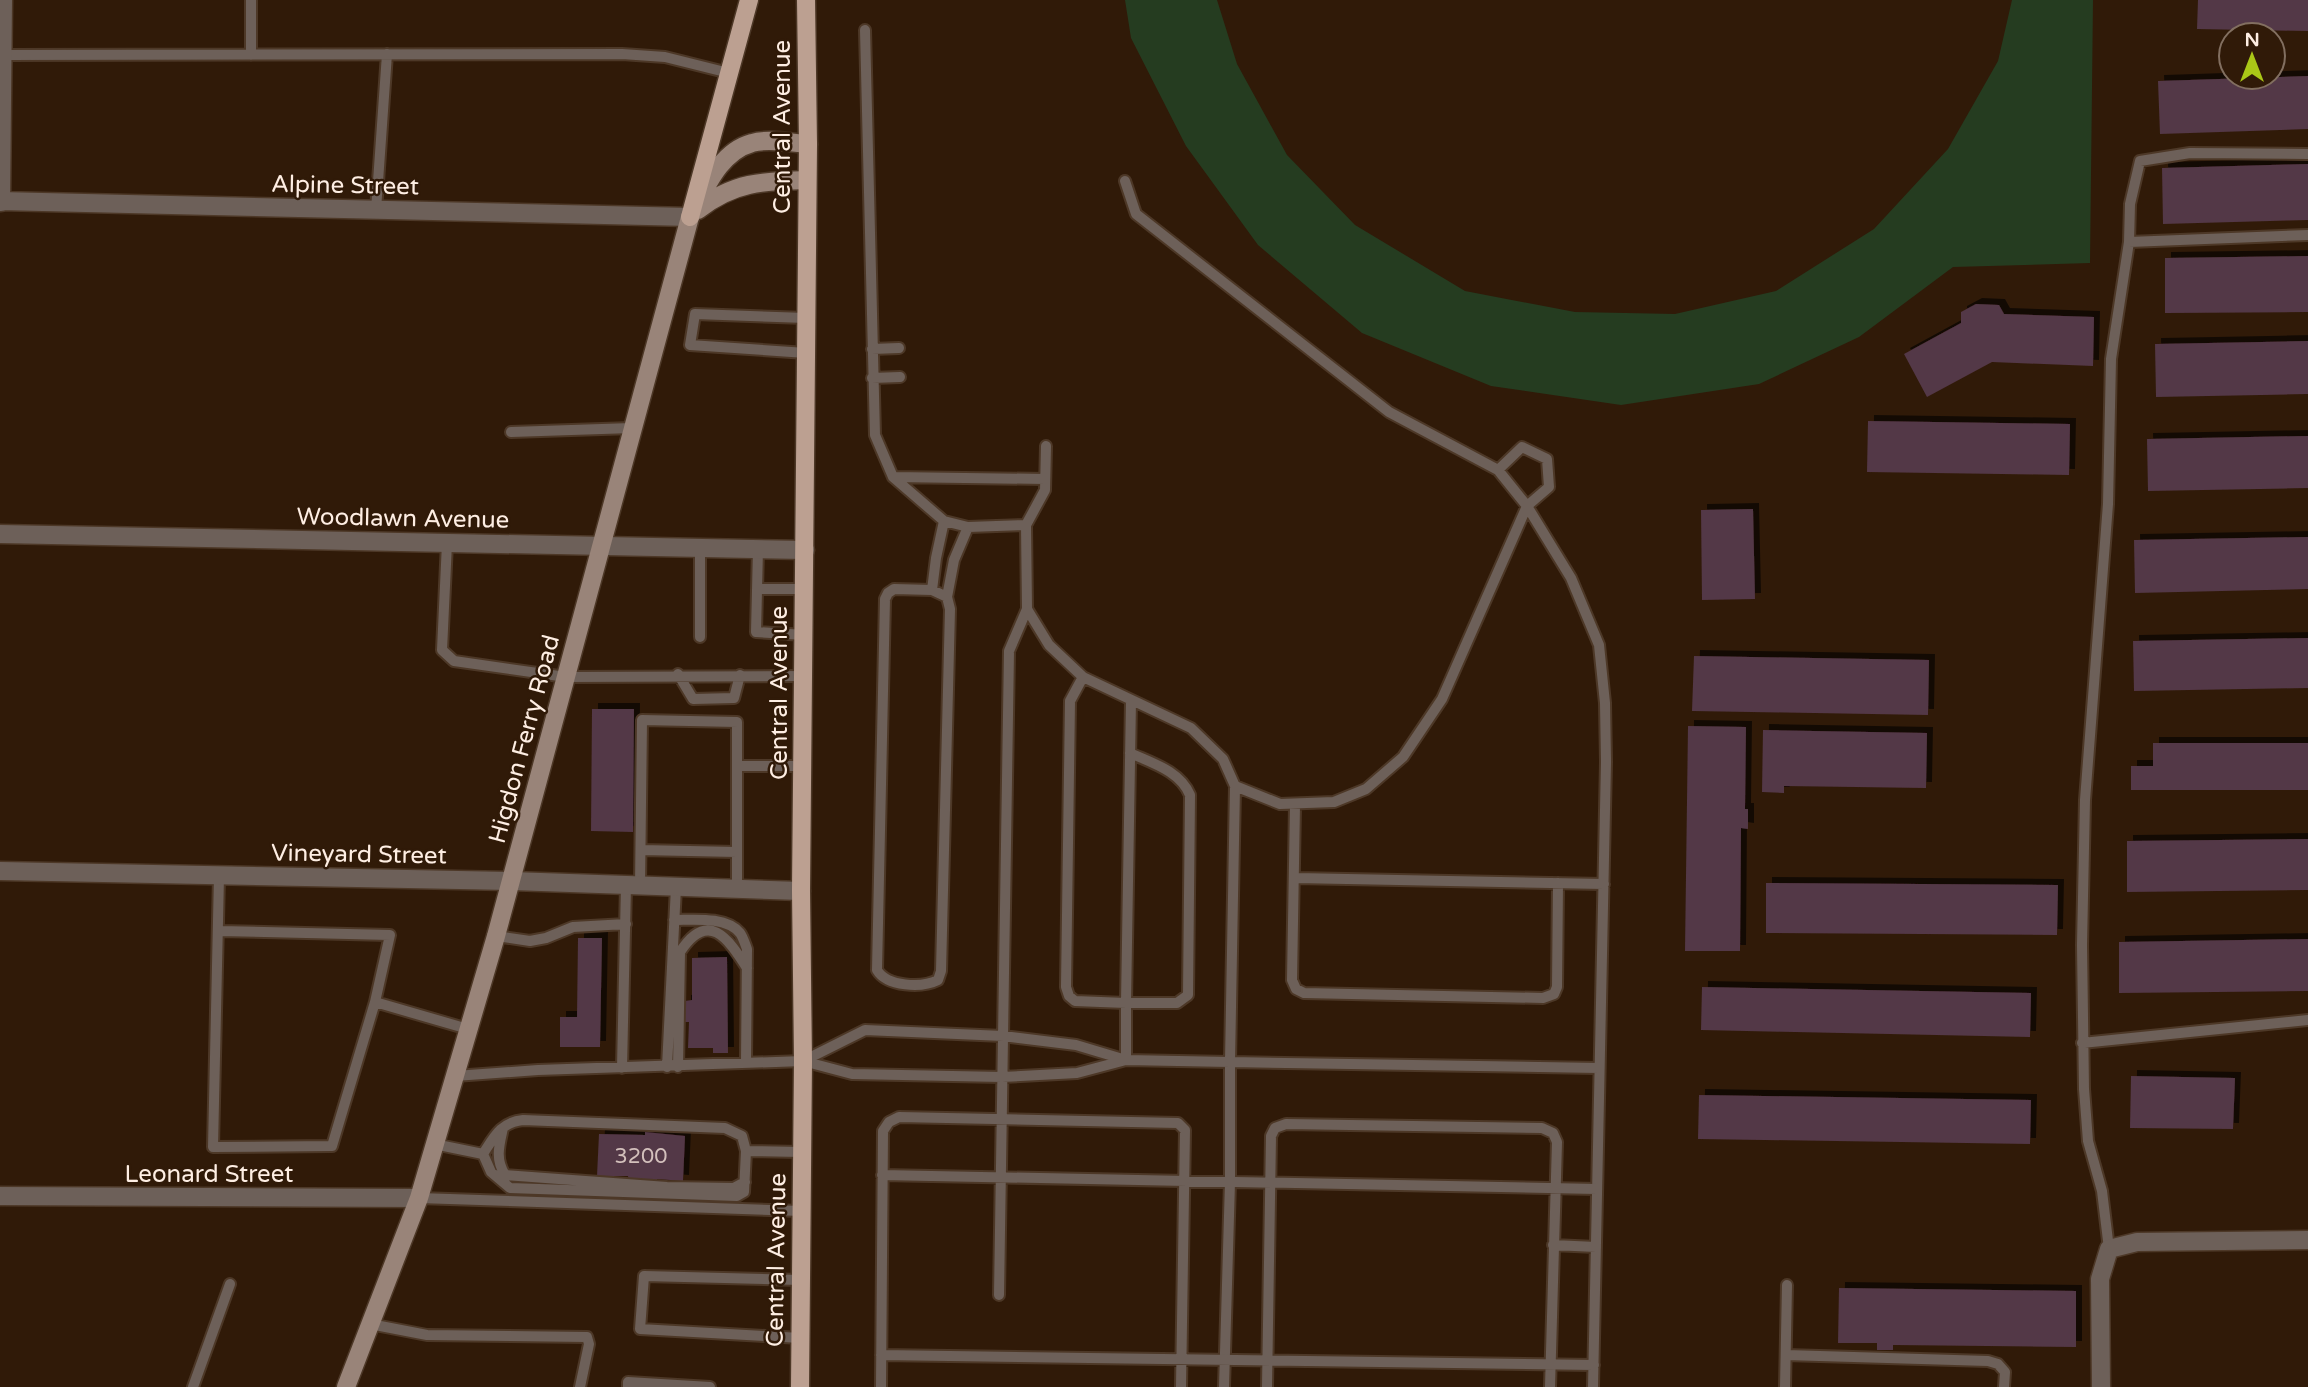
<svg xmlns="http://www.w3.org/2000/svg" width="2308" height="1387" viewBox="0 0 2308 1387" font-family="'Varela Round',sans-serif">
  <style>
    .green { fill: #253c20 }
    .building { fill: #533746; filter: url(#shadow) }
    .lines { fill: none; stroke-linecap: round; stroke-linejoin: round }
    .service-casing { stroke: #4d3827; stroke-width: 14 }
    .minor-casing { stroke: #4d3827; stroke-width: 21 }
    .tertiary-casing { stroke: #4d3827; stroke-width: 21 }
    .secondary-casing { stroke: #4d3827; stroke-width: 21 }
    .primary-casing { stroke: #4d3827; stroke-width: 21 }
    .service { stroke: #6d6059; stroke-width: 10 }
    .minor { stroke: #6d6059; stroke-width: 18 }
    .tertiary { stroke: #6d6059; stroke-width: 18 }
    .secondary { stroke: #998479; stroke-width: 18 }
    .primary { stroke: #bca091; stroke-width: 18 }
    .labels { text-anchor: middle; stroke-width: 5; stroke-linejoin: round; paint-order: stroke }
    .number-label { font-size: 21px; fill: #d3c0bc }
    .street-label { font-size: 24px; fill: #feeee3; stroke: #301a08 }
  </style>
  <defs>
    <filter id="shadow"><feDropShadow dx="6" dy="-6" stdDeviation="0" flood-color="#0009"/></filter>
  </defs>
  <rect width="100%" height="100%" fill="#301a08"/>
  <!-- green -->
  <path class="green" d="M1125,0H1217L1237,64L1287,155L1355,225L1465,291L1575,312L1675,314L1776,291L1874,229L1948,149L1998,61L2012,0H2093L2090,263L1953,267L1859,337L1759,384L1621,405L1491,386L1362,333L1258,245L1186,146L1131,38Z"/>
  <!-- building -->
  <path class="building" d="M2198,0H2308V31L2197,29Z
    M2308,76V129L2160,134L2158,81Z
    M2308,164V220L2163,224L2162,168Z
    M2308,256V312L2165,313V258Z
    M1976,304L1999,305L2004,314L2094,317L2093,366L1992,362L1927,397L1904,354L1961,323V312Z
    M2308,341V394L2156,397L2155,344Z
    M1868,421L2070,424L2069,475L1867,472Z
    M2308,436V488L2148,491L2147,439Z
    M1753,509L1755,599L1702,600L1701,510Z
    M2308,537V589L2135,593L2134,540Z
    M2308,638V688L2134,691L2133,641Z
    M1694,656L1929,660L1928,715L1692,711Z
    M592,709H634L633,832L591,831Z
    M1688,726L1746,727L1745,809H1748V829L1741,828L1740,951H1685Z
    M1763,730L1927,733L1926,788L1784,786V793L1762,792Z
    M2153,743H2308V790H2131V766H2153Z
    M2308,839V890L2127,892V841Z
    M1766,883L2058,885L2057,935L1766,933Z
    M578,938H602L600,1047H560V1017H577Z
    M2308,939V991L2119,993V942Z
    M727,957L728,1053H713V1048H688L689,1022H685V1001L692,1000V958Z
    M1702,987L2031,993L2030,1037L1701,1030Z
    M2131,1076L2235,1078L2233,1129L2130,1128Z
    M1699,1095L2031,1100L2030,1144L1698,1139Z
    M645,1132L685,1136L683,1181L657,1179V1183L629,1182L628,1176H597L599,1134L645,1135Z
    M1839,1288L2076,1291V1347L1893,1345V1350H1877V1343H1838Z"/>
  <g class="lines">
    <defs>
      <path id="service" d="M251,0V55
        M865,30L875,435L893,477L944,521L968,527L1026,525
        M3,55L622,54L665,57L729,73
        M1125,181L1136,214L1389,412L1498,470L1527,506L1571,578L1599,645L1605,703L1606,762L1593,1387
        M376,210L387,54
        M2129,242L2308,235
        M806,318L695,314L690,345L806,353
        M872,349L899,348
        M872,378L900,377
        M511,432L632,428
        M893,477L1045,479
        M447,543L442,650L454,661L566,677L805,676
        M758,549L756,632L805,635
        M757,589H805
        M894,589L932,590L947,597L950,609L941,971L938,980C922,988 887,987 877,970L885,599L888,593Z
        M932,590L936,558L944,521
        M947,597L954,560L968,527
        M1027,609L1049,645L1083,677L1191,728L1223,759L1235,786L1280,804L1334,802L1366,789L1403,757L1442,699L1527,506L1549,487L1547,459L1522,447L1498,470
        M700,637V548
        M678,674L693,699L734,698L740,675
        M1083,677L1070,701L1066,987L1069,996L1075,1001L1126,1003L1131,700
        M1130,753C1152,763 1180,771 1190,795L1188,995L1177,1003H1126V1060L1230,1062V1182L1224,1387
        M1235,786L1230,1062L1599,1068
        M1295,805L1292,980L1296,989L1304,993L1543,998L1554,994L1557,987L1558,883
        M641,850L737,852
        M219,876L213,1147L332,1146L375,1002L468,1029
        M1296,878L1604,884
        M640,886L642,720L737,722V766
        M737,889V766H804
        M674,920C693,920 726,916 740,933C743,937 745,944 747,949L746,1063
        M219,931L390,935L375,1002
        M496,936L530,941L546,938L573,927L626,924
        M2082,1043L2308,1020
        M667,1067L676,887
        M678,1067L680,952C708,909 728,938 747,968
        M622,1068L626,885
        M455,1076L538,1070L803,1061L852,1074L1002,1077L1077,1073L1126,1060L1076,1045L1003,1036L865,1030L803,1061
        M523,1120L725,1128L742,1136L746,1151L744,1192L737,1196L510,1188L491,1172L483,1154C494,1137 501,1122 523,1120Z
        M503,1128C499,1146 495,1159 505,1175L667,1187L734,1188L745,1182
        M434,1144L483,1154
        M746,1151L802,1152
        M882,1175L1597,1189
        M419,1198L802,1211
        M1553,1245L1596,1247
        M2109,1249L2102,1191L2088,1141L2084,1089L2082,945L2085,800L2108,504L2111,359L2129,242L2130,204L2140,161L2190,153L2308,154
        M999,1295L1009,651L1027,609L1026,525L1045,490L1046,446
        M370,1324L427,1335L587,1337L589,1344L580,1387
        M800,1338L640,1329L644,1276L801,1280
        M881,1355L1594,1365
        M1786,1355L1988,1361L1998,1364L2005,1372L2004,1387
        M193,1387L230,1284
        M628,1387V1382L710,1387
        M881,1387L883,1131L889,1122L899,1117L1178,1123L1185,1130L1181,1387
        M1267,1387L1271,1136L1275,1128L1286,1124L1542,1128L1553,1133L1557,1142L1550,1387
        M1785,1387L1787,1285"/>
      <path id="minor" d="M0,201L690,217
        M1,202L3,0
        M0,871L512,881L801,891
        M0,1196L419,1198
        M2101,1387L2100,1279L2109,1249L2137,1242L2308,1240"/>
      <path id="tertiary" d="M0,534L805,550"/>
      <path id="secondary" d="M698,210C733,182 763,181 807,180
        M346,1387L419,1198L496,936L690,217C705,190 719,152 752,143C768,138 791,143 808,144"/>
      <path id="primary" d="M690,217L749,0
        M800,1387L803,1061L801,891L808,144L806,0"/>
    </defs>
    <!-- service casing -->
    <use href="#service" class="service-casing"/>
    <!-- minor casing -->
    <use href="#minor" class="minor-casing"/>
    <!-- tertiary casing -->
    <use href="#tertiary" class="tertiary-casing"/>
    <!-- secondary casing -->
    <use href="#secondary" class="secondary-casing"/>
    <!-- primary casing -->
    <use href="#primary" class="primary-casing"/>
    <!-- service -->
    <use href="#service" class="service"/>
    <!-- minor -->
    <use href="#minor" class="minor"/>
    <!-- tertiary -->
    <use href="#tertiary" class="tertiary"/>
    <!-- secondary -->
    <use href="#secondary" class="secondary"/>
    <!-- primary -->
    <use href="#primary" class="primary"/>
  </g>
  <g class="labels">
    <!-- number labels -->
    <g class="number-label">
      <text x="641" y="1163">3200</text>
    </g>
    <!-- street labels -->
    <g class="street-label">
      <text transform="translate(782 127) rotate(-90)" y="8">Central Avenue</text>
      <text transform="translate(345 185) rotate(1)" y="8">Alpine Street</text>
      <text transform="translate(403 518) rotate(1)" y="8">Woodlawn Avenue</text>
      <text transform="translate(779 693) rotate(-90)" y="8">Central Avenue</text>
      <text transform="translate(524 739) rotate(-75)" y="8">Higdon Ferry Road</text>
      <text transform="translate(359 854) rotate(1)" y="8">Vineyard Street</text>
      <text x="209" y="1182">Leonard Street</text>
      <text transform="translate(776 1260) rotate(-89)" y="8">Central Avenue</text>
    </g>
  </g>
  <!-- north arrow -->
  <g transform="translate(2252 56)"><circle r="33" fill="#301a08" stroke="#826f60" stroke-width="2"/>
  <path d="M0-5L12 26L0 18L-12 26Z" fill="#aac717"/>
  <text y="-10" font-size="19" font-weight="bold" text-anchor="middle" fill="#feeee3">N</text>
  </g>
</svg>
